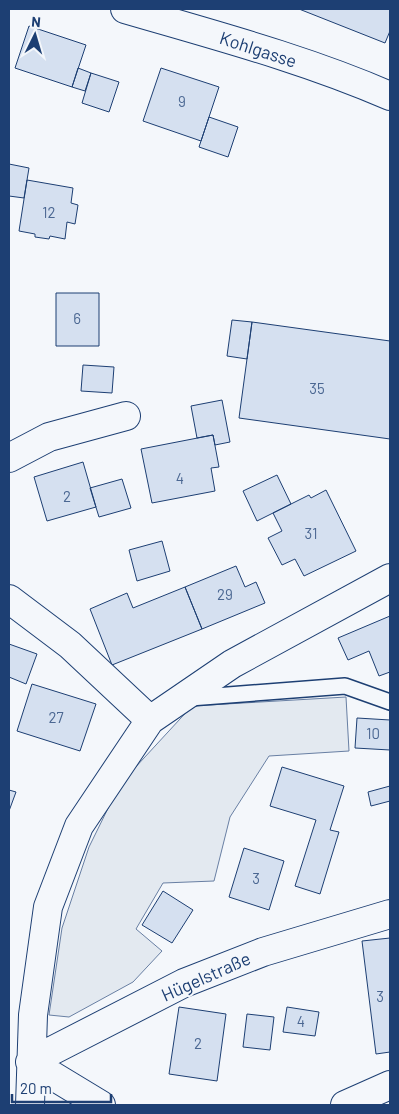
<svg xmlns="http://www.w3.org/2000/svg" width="399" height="1114" viewBox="0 0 399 1114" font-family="Barlow,sans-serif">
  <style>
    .green { fill: #e3e9f0; stroke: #687fa3 }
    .building { fill: #d5e0f0; stroke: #1d3f73 }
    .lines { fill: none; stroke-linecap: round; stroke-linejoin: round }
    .service-casing { stroke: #1d3f73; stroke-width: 18 }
    .minor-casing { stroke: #1d3f73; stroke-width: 30 }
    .service { stroke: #f4f7fb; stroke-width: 15 }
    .minor { stroke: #f4f7fb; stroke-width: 28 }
    .labels { text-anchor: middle; stroke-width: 4; stroke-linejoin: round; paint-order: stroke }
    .number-label { font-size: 15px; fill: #4b6792 }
    .street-label { font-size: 18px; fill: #1d3f73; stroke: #f4f7fb }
  </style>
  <rect width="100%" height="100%" fill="#f4f7fb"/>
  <!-- green -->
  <path class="green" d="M346,697L349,751L269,756L230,817L214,881L163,883L136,929L162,951L133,982L69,1017L49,1015L62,928L89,847L120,784L192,706Z"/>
  <!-- building -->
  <path class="building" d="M299,9H390V31L385,43Z
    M29,26L86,45L72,87L15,68Z
    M78,68L91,73L85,91L72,87Z
    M161,68L219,87L201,141L143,121Z
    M91,73L119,82L109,112L82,103Z
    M209,117L238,127L228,157L199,147Z
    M9,164L29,168L24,198L9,196Z
    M27,180L73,188L71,203L78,205L75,224L67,222L65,239L50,236L49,239L35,237V234L19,231Z
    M56,293H99V346H56Z
    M232,320L252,322L247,359L227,356Z
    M252,322L390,341V439L239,418Z
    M83,365L114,367L112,393L81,391Z
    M222,400L230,442L215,445L213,435L197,438L191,406Z
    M213,435L219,467L211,468L215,491L152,503L141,449Z
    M83,462L96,507L47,521L34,477Z
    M277,475L291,504L257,521L243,491Z
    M122,479L131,508L99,517L90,488Z
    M326,490L356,551L304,576L295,559L282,565L268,538L282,531L273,513L309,495L311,498Z
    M162,541L170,571L137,581L129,550Z
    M236,566L245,587L256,582L265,603L202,629L185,587Z
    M185,587L202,629L112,665L90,609L127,593L133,608Z
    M390,616V672L379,676L369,651L348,660L338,638Z
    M9,644L37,654L26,684L9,677Z
    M32,684L96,704L80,751L17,731Z
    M357,718L390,720V750L355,748Z
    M282,767L344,786L330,830L339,832L320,894L295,886L316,820L270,806Z
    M390,786V801L371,806L368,792Z
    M9,790L16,792L9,811Z
    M244,848L284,861L269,910L229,897Z
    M163,891L193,910L172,943L142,925Z
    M390,938V1052L376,1054L362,941Z
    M179,1007L226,1014L217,1081L169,1074Z
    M287,1007L319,1012L315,1036L283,1032Z
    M247,1014L274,1017L270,1050L243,1047Z"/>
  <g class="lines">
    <defs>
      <path id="service" d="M190,698L345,686L390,702"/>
      <path id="minor" d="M125,9C214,35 305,59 390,96
        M9,458L49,437L126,416
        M9,599L70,645L150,720
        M30,1062L184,983L263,952L390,914
        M30,1062L101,1105
        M30,1105L33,1015L48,907L79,826L150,720L232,664L390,578
        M345,1105L390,1085"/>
    </defs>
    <!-- service casing -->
    <use href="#service" class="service-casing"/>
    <!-- minor casing -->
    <use href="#minor" class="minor-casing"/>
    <!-- service -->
    <use href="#service" class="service"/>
    <!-- minor -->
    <use href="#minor" class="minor"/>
  </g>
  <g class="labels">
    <!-- number labels -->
    <g class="number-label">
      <text x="182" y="107">9</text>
      <text x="49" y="218">12</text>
      <text x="77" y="324">6</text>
      <text x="317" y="394">35</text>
      <text x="180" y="484">4</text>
      <text x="67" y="502">2</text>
      <text x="311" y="539">31</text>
      <text x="225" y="600">29</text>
      <text x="56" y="723">27</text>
      <text x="373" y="739">10</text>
      <text x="256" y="884">3</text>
      <text x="380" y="1002">3</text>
      <text x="301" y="1027">4</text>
      <text x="198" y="1049">2</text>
    </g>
    <!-- street labels -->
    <g class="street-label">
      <text transform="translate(258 50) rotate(18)" y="6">Kohlgasse</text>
      <text transform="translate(206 977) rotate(-24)" y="6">Hügelstraße</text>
    </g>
  </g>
  <!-- border -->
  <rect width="399" height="1114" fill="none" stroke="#1d3f73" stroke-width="20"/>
  <!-- north arrow -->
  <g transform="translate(35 35) rotate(5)" stroke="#f4f7fb" stroke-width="4" paint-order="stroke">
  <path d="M0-4L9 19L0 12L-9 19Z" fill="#1d3f73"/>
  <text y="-8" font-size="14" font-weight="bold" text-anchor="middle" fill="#1d3f73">N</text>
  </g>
  <!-- scale -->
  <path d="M12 1094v8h99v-8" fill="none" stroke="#1d3f73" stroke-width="2.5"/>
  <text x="20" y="1094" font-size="15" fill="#1d3f73" stroke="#f4f7fb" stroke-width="4" paint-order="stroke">20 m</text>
</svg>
